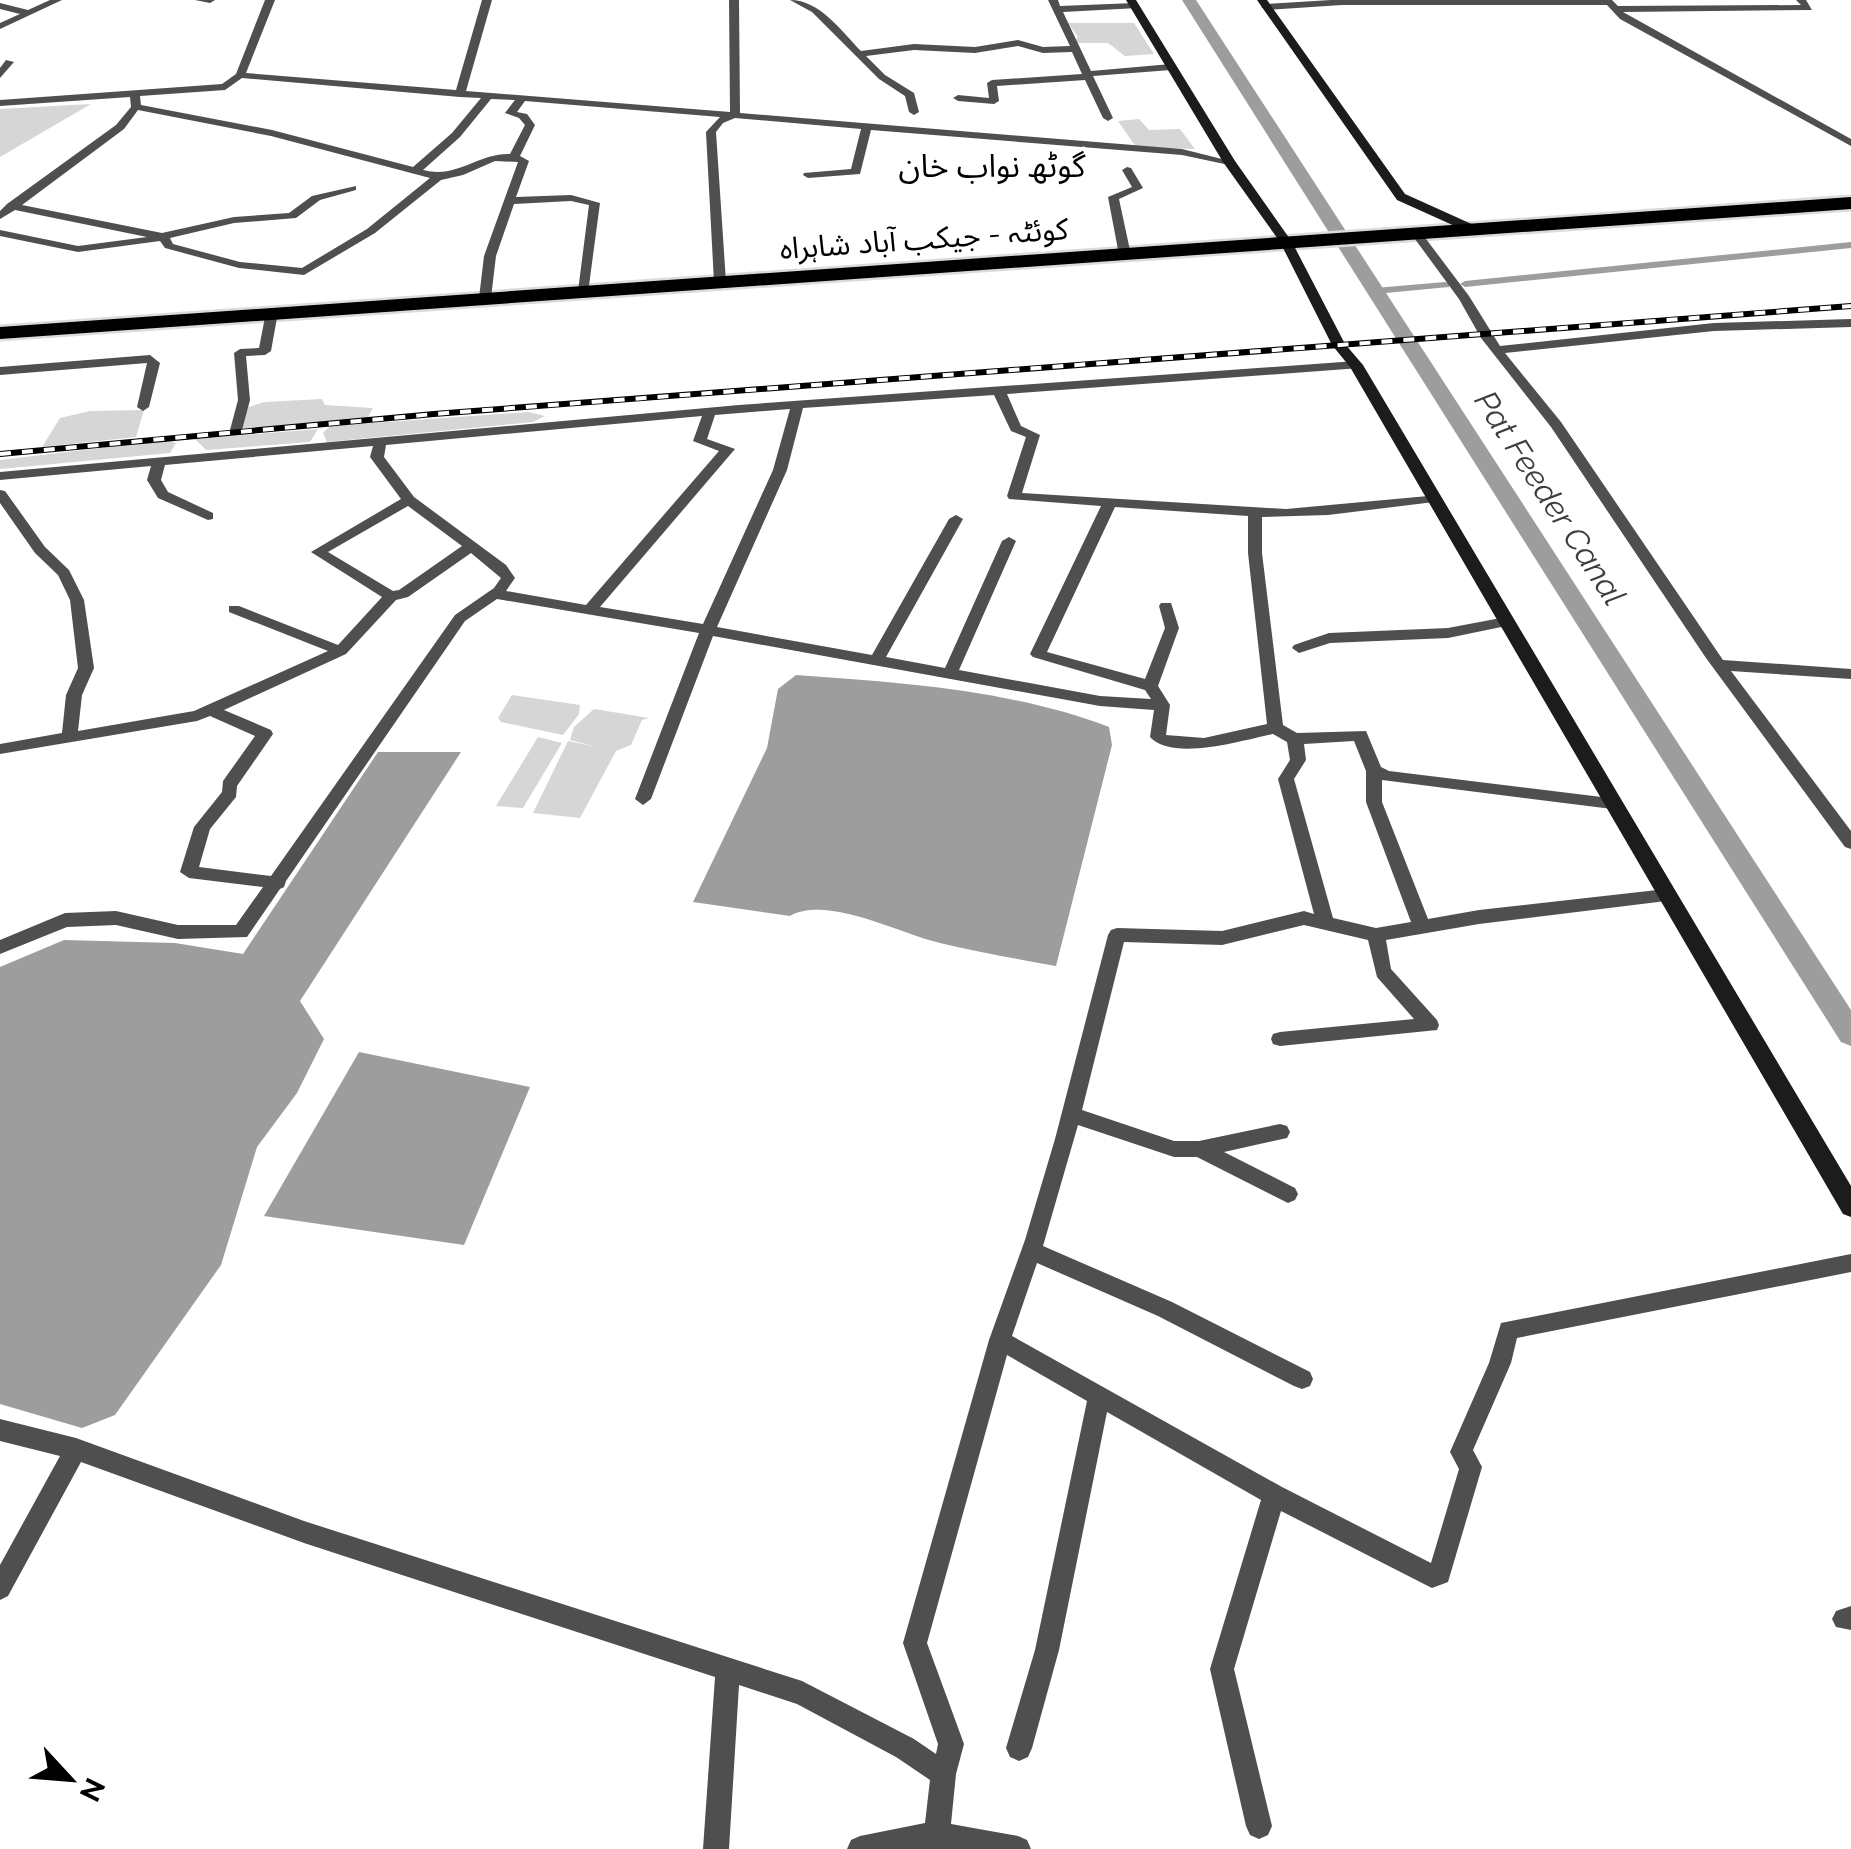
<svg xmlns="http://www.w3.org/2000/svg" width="1851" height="1849" viewBox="0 0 1851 1849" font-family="Raleway,'Noto Sans Arabic',sans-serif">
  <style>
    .green { fill: #d6d6d6 }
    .water { fill: #9d9d9d }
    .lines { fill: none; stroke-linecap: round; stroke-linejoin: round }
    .canal { fill: #9d9d9d; fill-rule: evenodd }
    .river { fill: #9d9d9d; fill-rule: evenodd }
    .highway-casing { stroke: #dbdbdb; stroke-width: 5 }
    .street { fill: #4f4f4f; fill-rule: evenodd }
    .secondary { fill: #1c1c1c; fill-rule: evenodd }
    .highway { fill: #000; fill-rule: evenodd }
    .rail-casing { stroke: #000; stroke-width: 6 }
    .rail { stroke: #fff; stroke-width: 4; stroke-dasharray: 11; stroke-linecap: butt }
    .labels { text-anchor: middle; stroke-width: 8; stroke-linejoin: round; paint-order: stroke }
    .far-street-label { font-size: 30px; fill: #000; stroke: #fff }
    .far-quarter-label { font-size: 32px; fill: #000; stroke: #fff }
    .far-water-label { font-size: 32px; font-style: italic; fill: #3e3e3e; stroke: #fff }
  </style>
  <rect width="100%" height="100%" fill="#fff"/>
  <!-- green -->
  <path class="green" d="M1068,23H1134L1154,54L1125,56L1108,43H1074L1078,37Z
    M91,104L0,157V109Z
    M1139,119L1149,130L1180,129L1195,149L1136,147L1118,121Z
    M322,399L325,405L373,408L367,419L241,429L246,408L264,402Z
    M144,410L136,437L42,447L60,418L90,411Z
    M529,412L545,416L533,422L327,442L323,433L330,426Z
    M318,429L310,442L206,450L195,439Z
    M166,440L176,443L170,453L0,469V460Z
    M512,695L580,705L579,714L563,735L501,722L498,718Z
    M594,709L649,718L642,720L631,745L616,751L580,818L533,813L568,741L598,747L570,740L574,727Z
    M538,737L562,743L523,808L496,806Z"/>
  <!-- water -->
  <path class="water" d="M796,675C898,682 1013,690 1109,727L1112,745L1056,966C1017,959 978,952 940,943C900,934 828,895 790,916L693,902L767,748L778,689Z
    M378,752H461L300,1001L324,1039L297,1093L257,1147L221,1265L115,1415L82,1428L0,1404V967L64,940L175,943L243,954Z
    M359,1052L530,1087L464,1245L264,1216Z"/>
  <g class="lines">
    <!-- canal -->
    <path class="canal" d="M1851,242V248L1465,287L1460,284L1465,281Z
      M1445,282L1449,283V287L1375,294L1370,291L1375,288Z"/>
    <!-- river -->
    <path class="river" d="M1182,0H1196L1851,1010V1046L1841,1042Z"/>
    <defs>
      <path id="highway" d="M1851,197V209L0,339V327Z"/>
    </defs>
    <!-- highway casing -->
    <use href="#highway" class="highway-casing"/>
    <!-- street -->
    <path class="street" d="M50,0H62L0,29V23L20,14L0,9V3L28,10Z
      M195,0H215L210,3Z
      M265,0H275L246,73L456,90L482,0H492L466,91L730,112L729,0H739L740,113L1182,149L1234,162L1229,165L1182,155L871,130L860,174L808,178L803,175L804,173L851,169L861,129L735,118L723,123L716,132L726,282L720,285L714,282L706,132L720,117L525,101L517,112L527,114L535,125L520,156L529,161L516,197L571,195L600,203L588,293L578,291L589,205L571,201L514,204L496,256L491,298L485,302L479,298L484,256L518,162L495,161L463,175L441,180L375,233L304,275L239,268L165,248L160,241L78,252L0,236V230L78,246L147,237L15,210L0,219V211L7,204L116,125L131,107L130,97L0,106V100L222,84L236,74ZM242,78L460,97L481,98L452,133L413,167L272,130L141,105L140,96L225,90ZM491,99L515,100L505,113L519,118L525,125L510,154C477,153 458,179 423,170L460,137ZM138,110L271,136L430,178L367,229L302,268L240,262L173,244L170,238L234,223L296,218L320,200L356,190V186L312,196L289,213L234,217L162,233L22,205L124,129Z
      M790,0C820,0 841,31 861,51L914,44L975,47L1018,40L1043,47L1070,46L1048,0H1058L1060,6L1135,3L1138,4V8L1063,12L1091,71L1171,64L1176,67L1171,70L1093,76L1113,118L1108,121L1103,118L1085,80L997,86L999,101L994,104L958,101L953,98L958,95L989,98L987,83L992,80L1082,74L1072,52L1043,53L1018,46L975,53L914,50L866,56L885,75L914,93L919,112L914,115L909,112L905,96L879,79L812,12Z
      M1331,0H1612L1618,6L1801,5L1796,0H1806L1812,10L1623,12L1851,139V146L1620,19L1607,5H1342L1266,10L1261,7L1266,4Z
      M6,60L14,62L0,78V68Z
      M1127,167L1131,168L1143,188L1119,199L1131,255L1125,258L1119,255L1108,197L1132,187L1122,170Z
      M1412,231H1420L1469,296L1500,346L1714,323L1851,319V327L1714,331L1505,353L1561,422L1723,660L1851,669V679L1731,671L1851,831V849L1845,847L1706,658L1551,427L1481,338L1459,299L1412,235Z
      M272,308L278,312L271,351L265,355L246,356L250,400L242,430L241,433H231L230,430L238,400L234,353L240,349L259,348L266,312Z
      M150,355L160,363L149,407L143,411L137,407L147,363L0,375V367Z
      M1356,361L1362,365L1360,368L1007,394L1021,426L1040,435L1022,493L1286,509L1439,495V501L1434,502L1328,515L1262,517V553L1283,725L1297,733L1366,731L1381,767L1389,771L1618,799L1620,803L1612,809L1382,780V802L1428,919L1479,910L1666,889L1675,895L1666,901L1479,924L1386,940L1391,969L1437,1020L1439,1025L1437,1030L1280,1046L1273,1044L1271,1039L1273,1034L1280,1032L1414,1019L1377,977L1368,940L1304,925L1222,945L1124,942L1082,1110L1174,1141H1199L1280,1124L1287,1126L1290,1132L1287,1138L1224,1152L1295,1188L1298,1194L1295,1200L1288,1203L1197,1157H1174L1078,1125L1043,1246L1172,1302L1310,1372L1313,1379L1310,1386L1302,1389L1294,1386L1158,1316L1037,1263L1012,1336L1282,1487L1431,1563L1459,1469L1450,1452L1489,1363L1501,1323L1851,1254V1272L1517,1338L1511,1363L1473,1450L1482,1467L1448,1582L1432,1588L1424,1584L1281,1511L1234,1669L1272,1826L1268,1835L1259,1839L1250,1835L1246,1826L1210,1669L1261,1500L1107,1412L1059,1650L1032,1748L1028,1757L1019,1761L1010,1757L1006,1748L1035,1650L1087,1401L1007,1355L927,1643L964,1744L956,1774L951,1824L1018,1836L1027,1840L1031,1849H847L851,1840L860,1836L925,1823L930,1780L896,1757L797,1704L739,1685L729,1849H703L715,1677L304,1543L81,1462L8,1596L0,1600V1565L60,1456L0,1441V1419L76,1438L304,1521L802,1681L914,1739L936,1754L938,1744L903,1643L989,1340L1025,1240L1055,1139L1108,935L1111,930L1117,928L1222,931L1304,911L1314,914L1278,779L1290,760L1287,742L1273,734C1243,740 1173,762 1150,737L1154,710L1100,706L713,636L651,799L643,805L635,799L699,633L497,599L465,621L286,881L284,887L280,889L247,937L178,939L116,925L67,927L0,954V940L65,913L116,911L178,925H236L263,887L189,878L180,872L194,827L222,792L223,781L255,736L210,716L197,721L0,754V744L62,733L66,695L78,668L70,600L58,575L35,553L0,503V490L5,491L45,547L69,570L84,600L94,668L82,695L78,731L194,711L328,651L229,612V606H239L338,645L382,597L311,552L401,499L370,457L373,446L165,465L161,480L168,492L213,513V519L208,520L158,498L147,480L151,466L0,480V472L739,405ZM994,395L1011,431L1026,437L1007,496L1009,499L1101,506L1030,654L1033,657L1145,690L1151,699L1100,696L959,670L1016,541L1009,537L1002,541L945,668L886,657L963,519L956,515L949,519L872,655L717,627L787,470L803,408ZM790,409L773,470L703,624L600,607L735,449L707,439L715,415ZM702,416L693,441L719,451L586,605L506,591L515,578L506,565L414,497L384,457L386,445ZM408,506L462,546L399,590L393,591L328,552ZM1115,507L1248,516V553L1267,724L1204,738L1166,735L1170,705L1158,686L1179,628L1171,603H1161L1159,606L1165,628L1145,679L1047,652ZM471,553L501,578L494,588L455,615L271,876L199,867L210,829L236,797L237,786L273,734L271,730L224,710L346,654L396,600L408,597ZM1354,741L1366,771V802L1411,922L1376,928L1333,918L1294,779L1306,760L1304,744Z
      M1506,617L1511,619V625L1448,638L1330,643L1299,653L1292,648L1294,645L1329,633L1448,628Z
      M1851,1606V1630L1836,1627L1832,1619L1836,1611Z"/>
    <!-- secondary -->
    <path class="secondary" d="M1126,0H1136L1235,161L1292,242L1345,344L1363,365L1851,1186V1217L1843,1214L1350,367L1332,345L1280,242L1223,162Z
      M1257,0H1267L1405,194L1476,226V232H1468L1397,200Z"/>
    <!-- highway -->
    <use href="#highway" class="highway"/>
    <defs>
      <path id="rail" d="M0,454L434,414L1851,306"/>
    </defs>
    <!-- rail casing -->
    <use href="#rail" class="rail-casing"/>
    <!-- rail -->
    <use href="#rail" class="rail"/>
  </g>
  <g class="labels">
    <!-- far-street labels -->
    <g class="far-street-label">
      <text transform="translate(924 239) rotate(-4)" y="10">کوئٹہ - جیکب آباد شاہراہ</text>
    </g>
    <!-- far-quarter labels -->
    <g class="far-quarter-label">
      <text x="992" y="177">گوٹھ نواب خان</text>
    </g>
    <!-- far-water labels -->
    <g class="far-water-label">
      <text transform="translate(1550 498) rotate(57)" y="11">Pat Feeder Canal</text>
    </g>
  </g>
  <!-- north arrow -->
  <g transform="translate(70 1779) rotate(116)" stroke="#ffffff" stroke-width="8" paint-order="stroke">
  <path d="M0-8L18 38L0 25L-18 38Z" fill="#000000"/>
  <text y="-15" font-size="28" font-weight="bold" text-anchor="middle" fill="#000000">N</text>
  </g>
</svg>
